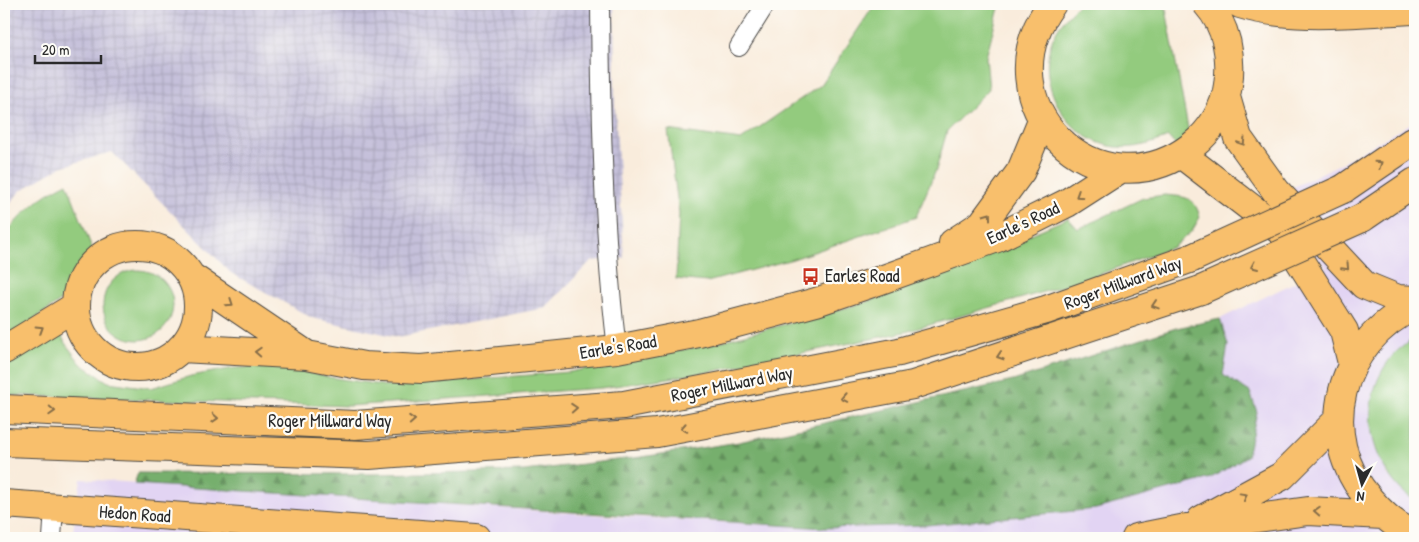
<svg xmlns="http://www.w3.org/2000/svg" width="1419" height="542" viewBox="0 0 1419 542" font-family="'Patrick Hand',sans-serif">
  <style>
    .built { fill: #e2d4f3 }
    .industrial { fill: url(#industrial-grid) }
    .grass { fill: #93cb7e; stroke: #5f7b54 }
    .forest { fill: url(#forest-firs); stroke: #506d4c }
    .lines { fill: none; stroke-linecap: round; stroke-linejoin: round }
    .minor-casing { stroke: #4a4846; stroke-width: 20 }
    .trunk-casing { stroke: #4a4846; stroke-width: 30 }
    .minor { stroke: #fff; stroke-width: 18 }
    .trunk { stroke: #f8bf6c; stroke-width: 28 }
    .trunk-bridge-casing { stroke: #4a4846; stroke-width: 30; stroke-linecap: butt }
    .trunk-bridge { stroke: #f8bf6c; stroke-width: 28 }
    .oneway { stroke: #876e48 }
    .labels { text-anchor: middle; stroke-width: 4.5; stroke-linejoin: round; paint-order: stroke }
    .street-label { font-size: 18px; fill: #2b2b2b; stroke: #fdfcf7 }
    .poi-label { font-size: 18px; fill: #2b2b2b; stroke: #fdfcf7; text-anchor: start }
  </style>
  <defs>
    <pattern id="industrial-grid" width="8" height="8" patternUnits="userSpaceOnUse" patternTransform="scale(1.25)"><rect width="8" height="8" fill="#c5c0da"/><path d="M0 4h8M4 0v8" fill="none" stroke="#a9a5bb"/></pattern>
    <pattern id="forest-firs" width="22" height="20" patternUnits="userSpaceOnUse" patternTransform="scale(1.25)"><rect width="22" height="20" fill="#76af6d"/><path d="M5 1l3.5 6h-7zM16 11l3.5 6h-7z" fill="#618f5a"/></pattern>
  </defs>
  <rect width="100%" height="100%" fill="#fdfcf7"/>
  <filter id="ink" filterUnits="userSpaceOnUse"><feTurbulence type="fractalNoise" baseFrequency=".02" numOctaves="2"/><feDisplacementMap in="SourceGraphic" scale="10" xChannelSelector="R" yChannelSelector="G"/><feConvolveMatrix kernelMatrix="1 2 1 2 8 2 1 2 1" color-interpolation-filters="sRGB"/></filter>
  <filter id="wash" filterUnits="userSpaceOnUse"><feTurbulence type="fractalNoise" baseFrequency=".0096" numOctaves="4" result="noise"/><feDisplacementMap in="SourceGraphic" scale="20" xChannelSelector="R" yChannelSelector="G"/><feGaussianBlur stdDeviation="1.12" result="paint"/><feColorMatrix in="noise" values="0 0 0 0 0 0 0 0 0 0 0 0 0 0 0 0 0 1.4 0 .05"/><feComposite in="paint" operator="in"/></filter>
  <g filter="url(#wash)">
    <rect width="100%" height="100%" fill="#f9ecdc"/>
    <!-- built -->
    <path class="built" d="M1415,121V337L1395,353L1377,383L1371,401L1370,420L1375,448L1388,475L1415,500V538H72L81,479L613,516L824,528L927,525L1096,509L1211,478L1250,392L1222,375L1228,345L1220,319L1326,267L1265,201L1340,164Z"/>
    <!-- industrial -->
    <path class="industrial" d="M4,4H614L615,107L624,258L591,261L545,308L398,337L312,318L231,273L112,152L61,167L20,191L4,212Z"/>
    <!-- grass -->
    <path class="grass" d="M875,4H1000L986,57L989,89L947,131L936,170L916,217L793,259L707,282L676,279L679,213L668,130L741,140L821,85Z
      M1079,4H1165L1195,166L1168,137C1151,144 1135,149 1116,147C1070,142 1036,88 1051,44C1056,27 1067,16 1079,4Z
      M67,183L93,251L59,302L4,340V235C23,213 40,196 67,183Z
      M1165,195C1186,197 1194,196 1200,217L1192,231L1173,247L1081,281L905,332L709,372L601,388L348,406L4,395V357L58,327L65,343L81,364L108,382L151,388L191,376L235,368L280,366L328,377L388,386L570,372L711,344L864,303L930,278L1068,218L1078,229L1143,198Z
      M103 305a35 35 0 1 1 70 0a35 35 0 1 1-70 0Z
      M1415,337V500C1401,493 1389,477 1382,463C1364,428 1367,385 1394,354C1400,348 1408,343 1415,337Z"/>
    <!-- forest -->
    <path class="forest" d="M1220,319L1228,345L1223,375L1250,392L1257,412L1247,456L1211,478L1096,509L927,525L824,528L134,484L138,473L372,474L524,471L642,457L739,442L1013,381L1176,328Z"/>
  </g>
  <g filter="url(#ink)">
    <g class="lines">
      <defs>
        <path id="minor" d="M600,4C601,119 603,234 617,349
          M739,47L766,4
          M52,538L54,508"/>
        <path id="trunk" d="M1052,4C978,102 1097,219 1192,146C1211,131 1225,109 1228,85C1232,57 1227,26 1207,4
          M1240,4C1295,21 1358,12 1415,10
          M1226,97L1238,138L1276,191L1364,285L1398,299L1415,300
          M1181,154L1281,231L1344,331L1352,363
          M1343,189L1415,140
          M1362,218L1415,182
          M953,243L982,224L1021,171L1042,120
          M76 306a61 61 0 1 1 122 0a61 61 0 1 1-122 0Z
          M190,276L307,355
          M1415,306C1339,341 1313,435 1370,500C1382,514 1397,528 1415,534
          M181,348L307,355L364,366L421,369L617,349L699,333L816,302L878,281L997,238L1067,203L1120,169
          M4,350L76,306
          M4,409L355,425L624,405L899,352L1046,310L1192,258
          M4,442L369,455L657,433L913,385L1201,290
          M4,504L476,538
          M1201,520L1282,476L1339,419
          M1136,538L1186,528L1308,511L1383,515"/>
      </defs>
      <!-- minor casing -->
      <use href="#minor" class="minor-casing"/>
      <!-- trunk casing -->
      <use href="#trunk" class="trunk-casing"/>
      <!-- minor -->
      <use href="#minor" class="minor"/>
      <!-- trunk -->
      <use href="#trunk" class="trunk"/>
      <defs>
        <path id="trunk-bridge" d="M1192,258L1343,189
          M1201,290L1362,218"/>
      </defs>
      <!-- trunk-bridge casing -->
      <use href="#trunk-bridge" class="trunk-bridge-casing"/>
      <!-- trunk-bridge -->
      <use href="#trunk-bridge" class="trunk-bridge"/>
    </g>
    <!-- one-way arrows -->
    <defs><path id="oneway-chevron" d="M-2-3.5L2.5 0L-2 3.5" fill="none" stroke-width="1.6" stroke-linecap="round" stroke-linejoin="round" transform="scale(1.25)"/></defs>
    <g class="oneway">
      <use href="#oneway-chevron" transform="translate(1242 142) rotate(58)"/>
      <use href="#oneway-chevron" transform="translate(1379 164) rotate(-34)"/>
      <use href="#oneway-chevron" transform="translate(1079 195) rotate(147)"/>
      <use href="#oneway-chevron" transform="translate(988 216) rotate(-54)"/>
      <use href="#oneway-chevron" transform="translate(1254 266) rotate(156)"/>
      <use href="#oneway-chevron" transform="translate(1346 267) rotate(47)"/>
      <use href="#oneway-chevron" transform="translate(230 303) rotate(34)"/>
      <use href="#oneway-chevron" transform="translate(1155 305) rotate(162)"/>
      <use href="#oneway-chevron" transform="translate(40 329) rotate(-32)"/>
      <use href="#oneway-chevron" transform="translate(258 352) rotate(-177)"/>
      <use href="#oneway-chevron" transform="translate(1000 356) rotate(162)"/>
      <use href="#oneway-chevron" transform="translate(844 398) rotate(169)"/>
      <use href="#oneway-chevron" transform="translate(574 408) rotate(-4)"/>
      <use href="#oneway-chevron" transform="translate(52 411) rotate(3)"/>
      <use href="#oneway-chevron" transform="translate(215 418) rotate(3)"/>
      <use href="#oneway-chevron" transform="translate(412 420) rotate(-4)"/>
      <use href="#oneway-chevron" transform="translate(684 428) rotate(169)"/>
      <use href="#oneway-chevron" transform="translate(1244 496) rotate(-29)"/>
      <use href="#oneway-chevron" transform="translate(1317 511) rotate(-177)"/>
    </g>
  </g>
  <!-- icons -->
  <defs>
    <symbol id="bus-bare" viewBox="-9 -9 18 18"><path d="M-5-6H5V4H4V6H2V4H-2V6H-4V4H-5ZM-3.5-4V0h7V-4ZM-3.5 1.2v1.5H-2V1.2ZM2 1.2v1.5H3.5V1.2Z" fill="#c8321e" stroke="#fdfcf7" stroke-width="2.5" paint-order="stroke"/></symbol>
  </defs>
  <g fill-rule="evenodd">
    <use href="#bus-bare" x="798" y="264" width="25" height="25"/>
  </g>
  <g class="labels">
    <!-- street labels -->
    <g class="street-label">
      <text transform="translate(1023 223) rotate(-25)" y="6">Earle's Road</text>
      <text transform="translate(1123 283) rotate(-20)" y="6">Roger Millward Way</text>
      <text transform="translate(618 347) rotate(-9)" y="6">Earle's Road</text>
      <text transform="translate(732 384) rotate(-11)" y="6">Roger Millward Way</text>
      <text x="330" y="427">Roger Millward Way</text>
      <text transform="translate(135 514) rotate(4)" y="6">Hedon Road</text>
    </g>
    <!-- poi labels -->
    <g class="poi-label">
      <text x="825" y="282">Earles Road</text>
    </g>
  </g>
  <!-- margin -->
  <rect width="1419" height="542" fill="none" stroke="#fdfcf7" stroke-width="20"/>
  <!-- north arrow -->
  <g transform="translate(1362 484) rotate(186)" stroke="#fdfcf7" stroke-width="4" paint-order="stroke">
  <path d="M0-4L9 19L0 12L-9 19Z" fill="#2b2b2b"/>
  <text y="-8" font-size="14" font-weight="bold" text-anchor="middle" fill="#2b2b2b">N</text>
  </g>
  <!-- scale -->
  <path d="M35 55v8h66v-8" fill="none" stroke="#2b2b2b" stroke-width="2.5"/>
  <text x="42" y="55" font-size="15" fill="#2b2b2b" stroke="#fdfcf7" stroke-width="4" paint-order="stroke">20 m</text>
</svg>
